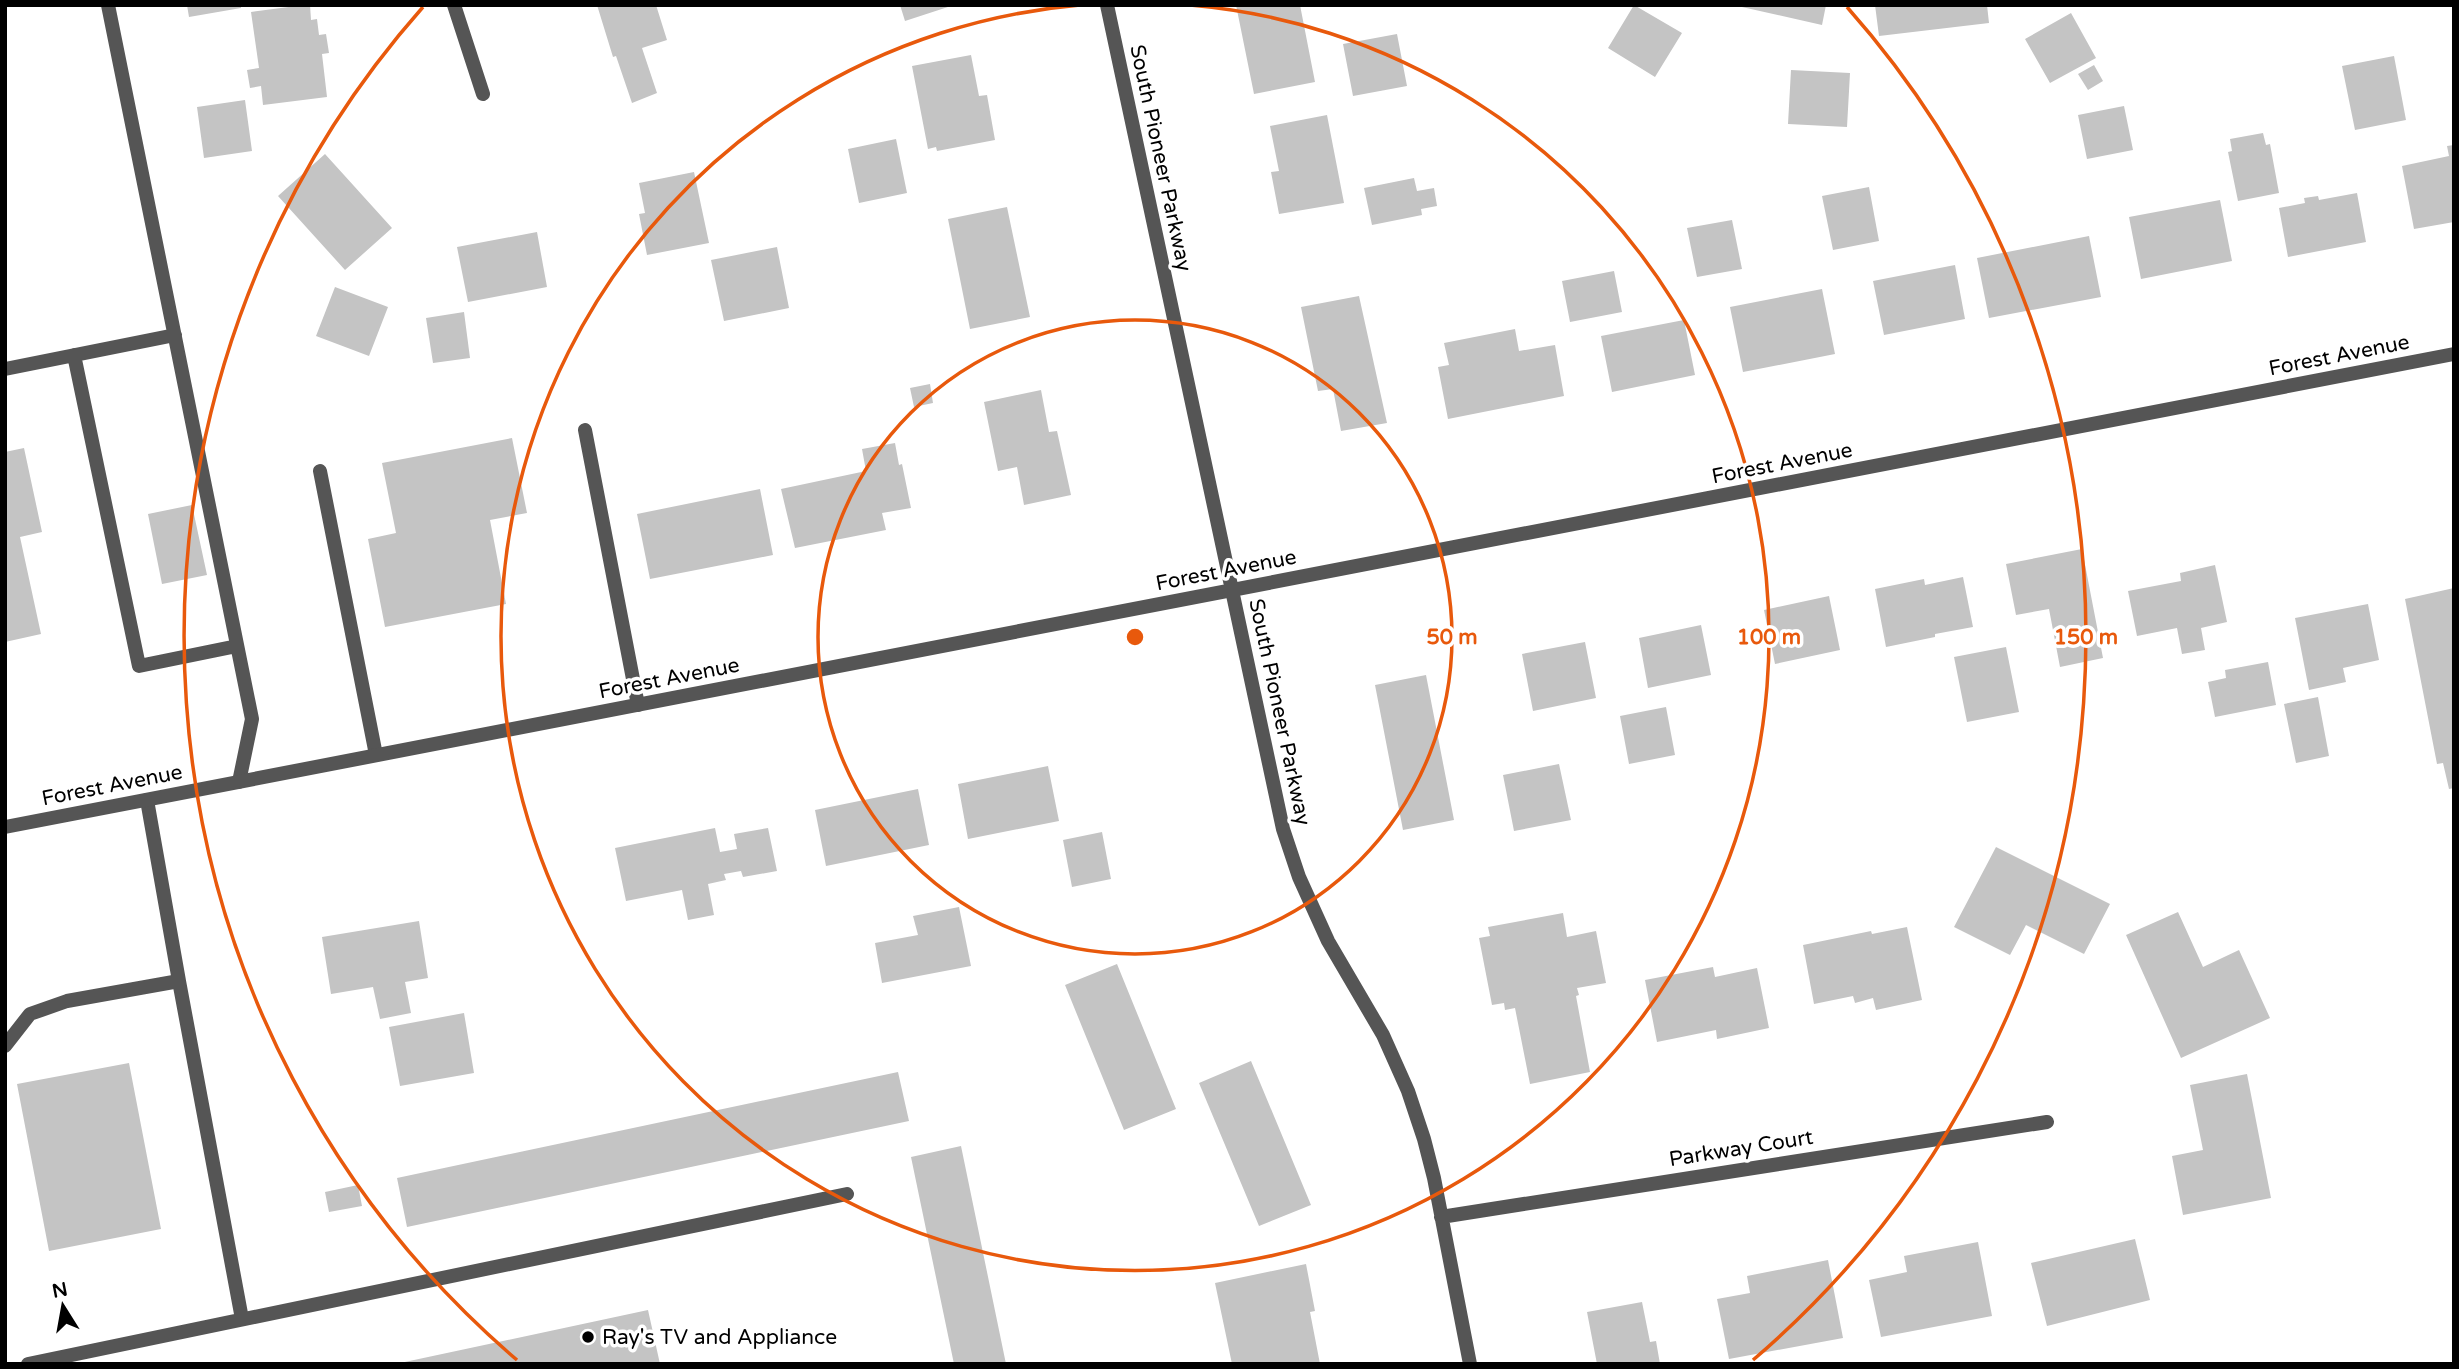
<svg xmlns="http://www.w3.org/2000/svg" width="2459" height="1369" viewBox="0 0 2459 1369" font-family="'Varela Round',sans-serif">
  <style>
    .building { fill: #c4c4c4 }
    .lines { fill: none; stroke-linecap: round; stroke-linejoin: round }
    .service { stroke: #555; stroke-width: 14 }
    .minor { stroke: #555; stroke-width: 14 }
    .ring { fill: none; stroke: #e8590c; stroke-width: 3.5 }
    .poi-dot { fill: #000; stroke: #fff; stroke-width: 2.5 }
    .labels { text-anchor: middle; stroke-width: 7; stroke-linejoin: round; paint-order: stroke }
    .street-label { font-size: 21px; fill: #000; stroke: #fff }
    .poi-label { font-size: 21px; fill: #000; stroke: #fff; text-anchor: start }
    .centre { fill: #e8590c; stroke: #fff; stroke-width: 3.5 }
    .ring-label { font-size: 21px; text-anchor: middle; font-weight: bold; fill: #e8590c; stroke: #fff; stroke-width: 7; stroke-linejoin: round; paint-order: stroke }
  </style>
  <rect width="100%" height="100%" fill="#fff"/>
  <!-- building -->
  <path class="building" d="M187,5H241V8L189,17Z
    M304,5H310L311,20L317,19L319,35L326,34L329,53L322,54L327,97L263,105L261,86L250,88L247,70L259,68L251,12Z
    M597,5H656L667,40L642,48L657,93L632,103L616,56L613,57Z
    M900,5H951V6L905,21Z
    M1236,5H1300L1315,82L1254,94Z
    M1634,5L1682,33L1655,77L1608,48Z
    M1733,5H1826L1822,25Z
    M1875,5H1987L1989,23L1879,36Z
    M2071,13L2096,58L2050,83L2025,39Z
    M1397,34L1407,86L1353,96L1343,44Z
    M971,55L979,96L987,95L995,140L937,151L936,147L928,149L912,66Z
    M2394,56L2406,120L2355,130L2342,66Z
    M2094,65L2103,81L2088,90L2078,74Z
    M1791,70L1850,73L1847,127L1788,124Z
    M245,100L252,151L204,158L197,107Z
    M2124,106L2133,150L2087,159L2078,115Z
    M1327,115L1344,203L1279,214L1271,172L1279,171L1270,126Z
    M2263,133L2266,145L2270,144L2279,193L2238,201L2228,152L2232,151L2230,139Z
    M896,139L907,193L859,203L848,149Z
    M2454,145V222L2414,229L2402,166L2449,156L2447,146Z
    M325,154L392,228L345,270L278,196Z
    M694,172L709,243L647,255L639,214L645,213L639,183Z
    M1414,178L1417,191L1434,188L1437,206L1421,209L1422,215L1372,225L1364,188Z
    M1869,187L1879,241L1833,250L1822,196Z
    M2357,193L2366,242L2288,257L2279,208L2305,203L2304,198L2318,196L2319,200Z
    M2220,200L2232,261L2141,279L2129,217Z
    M1007,207L1030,317L970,329L948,219Z
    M1732,220L1742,269L1697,277L1687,228Z
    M537,232L547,287L468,302L457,247Z
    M2089,236L2101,297L1989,318L1977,258Z
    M777,247L789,308L724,321L711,260Z
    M1955,265L1965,319L1884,335L1873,281Z
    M1614,271L1622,312L1570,322L1562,281Z
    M335,287L388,307L369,356L316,336Z
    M1822,289L1835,354L1743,372L1730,307Z
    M1359,296L1387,423L1341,431L1333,389L1318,391L1301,307Z
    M464,312L470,358L433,363L426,318Z
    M1684,320L1695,375L1612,392L1601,336Z
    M1515,329L1519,351L1555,345L1564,396L1448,419L1438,367L1449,365L1444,343Z
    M930,384L933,403L914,407L910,388Z
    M1041,390L1049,432L1057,431L1071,495L1024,505L1017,467L998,471L984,402Z
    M512,438L527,513L490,520L506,604L385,627L368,539L396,533L382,463Z
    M895,443L899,465L902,464L911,508L882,513L886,530L795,548L781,489L866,471L862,449Z
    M24,448L42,532L20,537L41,634L5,642V452Z
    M760,489L773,555L650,579L637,514Z
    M192,505L207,575L162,584L148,514Z
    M2082,549L2103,658L2060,667L2049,609L2016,615L2006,564Z
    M2215,565L2227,622L2201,628L2205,650L2182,654L2177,628L2137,636L2128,591L2181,581L2180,573Z
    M1963,577L1973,627L1935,634V637L1886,647L1875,589L1924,579L1925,585Z
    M2454,588V788L2449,789L2443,763L2437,764L2405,599Z
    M1829,596L1840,650L1775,664L1764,610Z
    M2368,604L2379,660L2343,668L2346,682L2309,690L2295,618Z
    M1701,625L1711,675L1648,688L1639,638Z
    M1585,642L1596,698L1533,711L1522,654Z
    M2006,647L2019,712L1967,722L1954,657Z
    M2268,662L2276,705L2215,717L2208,682L2226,678L2225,670Z
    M1426,675L1454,820L1403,830L1375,685Z
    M2318,697L2329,756L2296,763L2284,704Z
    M1666,707L1675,755L1629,764L1620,716Z
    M1559,764L1571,820L1514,831L1503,775Z
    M1048,766L1059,821L968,839L958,784Z
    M918,789L929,845L826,866L815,810Z
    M715,828L720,852L737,849L734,834L768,828L777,871L743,877L741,871L724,874L726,880L708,884L714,915L688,920L682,890L626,901L615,848Z
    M1102,832L1111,879L1072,887L1063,840Z
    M1996,847L2110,904L2084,954L2026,925L2010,955L1954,927Z
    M959,907L971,966L882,983L875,943L918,935L913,916Z
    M2178,912L2203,967L2239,950L2270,1018L2181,1058L2126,935Z
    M1563,913L1567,937L1596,931L1606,983L1577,988L1579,995L1576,996L1590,1072L1530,1084L1515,1008L1505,1010L1504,1003L1492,1005L1479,938L1490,936L1488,927Z
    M419,921L428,978L405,982L411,1013L380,1019L373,987L331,994L322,937Z
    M1907,927L1922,1000L1876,1010L1873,998L1855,1003L1853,996L1814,1004L1803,945L1871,931L1872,934Z
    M1117,964L1176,1109L1124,1130L1065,985Z
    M1713,967L1715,977L1757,968L1769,1028L1717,1039L1716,1030L1657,1042L1645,980Z
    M464,1013L474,1073L400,1086L389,1027Z
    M1251,1061L1311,1205L1259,1226L1199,1083Z
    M129,1063L161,1229L49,1251L17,1084Z
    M898,1072L909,1121L407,1227L397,1178Z
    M2247,1074L2271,1198L2183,1215L2172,1156L2203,1150L2190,1085Z
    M961,1146L1006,1364H954L911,1157Z
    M358,1185L362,1206L329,1212L325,1192Z
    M2135,1239L2150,1300L2047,1326L2031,1263Z
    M1978,1242L1992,1316L1881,1337L1869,1280L1907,1272L1904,1256Z
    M1828,1260L1843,1338L1729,1359L1717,1299L1750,1293L1747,1276Z
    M1306,1264L1315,1311L1310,1312L1320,1364H1232L1215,1283Z
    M1642,1302L1650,1342L1656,1341L1660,1364H1597L1587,1312Z
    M648,1310L660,1364H400V1363Z"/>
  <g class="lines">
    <!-- service -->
    <path class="service" d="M108,5L252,719L239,782
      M74,355L139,666L237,646
      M5,369L175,335
      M585,430L638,705
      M320,471L376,755
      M179,981L242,1319
      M5,1046L30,1014L67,1001L179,981L147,800
      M28,1364L847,1194"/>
    <!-- minor -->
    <path class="minor" d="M454,5L483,94
      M1107,5L1283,829L1299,877L1328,941L1383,1035L1408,1091L1424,1139L1434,1178L1470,1364
      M5,827L2454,354
      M1441,1217L2047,1122"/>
  </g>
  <!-- distance rings -->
  <g class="ring">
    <circle cx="1135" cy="637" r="317"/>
    <path d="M1190 5A634 634 0 1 1 1080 5"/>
    <path d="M517 1360A951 951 0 0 1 423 7M1847 7A951 951 0 0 1 1753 1360"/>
  </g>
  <!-- markers -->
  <circle class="poi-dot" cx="588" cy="1337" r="7"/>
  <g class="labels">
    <!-- street labels -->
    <g class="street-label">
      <text transform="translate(1161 158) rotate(78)" y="7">South Pioneer Parkway</text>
      <text transform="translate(2339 355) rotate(-11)" y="7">Forest Avenue</text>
      <text transform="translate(1782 463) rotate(-11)" y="7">Forest Avenue</text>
      <text transform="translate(1226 570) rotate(-11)" y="7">Forest Avenue</text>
      <text transform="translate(669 678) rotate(-11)" y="7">Forest Avenue</text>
      <text transform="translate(1280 712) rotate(78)" y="7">South Pioneer Parkway</text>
      <text transform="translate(112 785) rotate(-11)" y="7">Forest Avenue</text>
      <text transform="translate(1741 1148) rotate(-9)" y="7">Parkway Court</text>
    </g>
    <!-- poi labels -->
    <g class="poi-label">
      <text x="602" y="1344">Ray's TV and Appliance</text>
    </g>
  </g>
  <circle cx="1135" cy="637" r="10" class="centre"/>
  <g class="ring-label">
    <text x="1452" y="644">50 m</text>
    <text x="1769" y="644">100 m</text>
    <text x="2086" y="644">150 m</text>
  </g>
  <!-- border -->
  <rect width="2459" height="1369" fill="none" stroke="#000000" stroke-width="14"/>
  <!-- north arrow -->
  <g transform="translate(63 1306) rotate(349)" stroke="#ffffff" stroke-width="5" paint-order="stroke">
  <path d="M0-5L12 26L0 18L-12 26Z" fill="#000000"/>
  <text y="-10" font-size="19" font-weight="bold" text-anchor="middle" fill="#000000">N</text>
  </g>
</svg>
